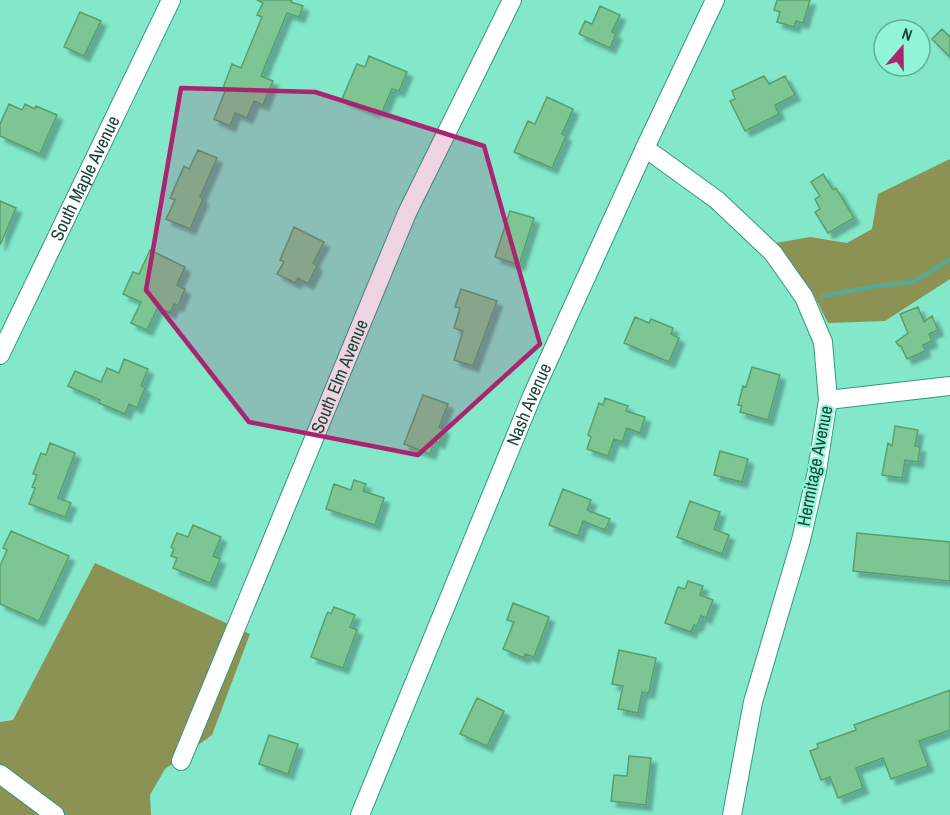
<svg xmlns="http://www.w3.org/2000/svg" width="950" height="815" viewBox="0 0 950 815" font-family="'Archivo Narrow',sans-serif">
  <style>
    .forest { fill: #8c9253 }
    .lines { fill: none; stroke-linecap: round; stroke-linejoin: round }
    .stream { stroke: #5aa892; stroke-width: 4.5 }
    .building { fill: #7dc693; stroke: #579f6e; stroke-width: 1.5; filter: url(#shadow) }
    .street-casing { stroke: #2f997f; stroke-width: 20 }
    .street { stroke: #fff; stroke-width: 18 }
    .marked { fill: #ab256e; fill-opacity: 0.2; stroke: #ab256e; stroke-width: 4.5; stroke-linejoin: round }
    .labels { text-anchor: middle; stroke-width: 4.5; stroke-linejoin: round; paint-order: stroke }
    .street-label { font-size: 18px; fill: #1a4539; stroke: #91f5d7 }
  </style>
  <defs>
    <filter id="shadow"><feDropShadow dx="5.5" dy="5.5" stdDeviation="1.5" flood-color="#0004"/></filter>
  </defs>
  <rect width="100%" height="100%" fill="#83e7ca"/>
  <!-- forest -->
  <path class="forest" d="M950,159V279L885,321L828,323L813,293L776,243L810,237L847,243L872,229L878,194Z
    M95,563L250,634L212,735L165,769L150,795L151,815H0V722L13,720Z"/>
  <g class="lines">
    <!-- stream -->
    <path class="stream" d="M823,296L877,286L913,282L950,260"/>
  </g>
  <!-- building -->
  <path class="building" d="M257,0H292L291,2L303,6L299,17L287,13L261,76L273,81L263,105L254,101L247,118L235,113L230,126L214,119L226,89L223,88L232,64L241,68L262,17L257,15L263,3Z
    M777,0H810L803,23L796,21L794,27L777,22L780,12L774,10Z
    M600,6L620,15L612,32L616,34L610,48L579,34L585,21L592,24Z
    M80,12L101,21L84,56L64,47Z
    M942,29L950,37V57L932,39Z
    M369,56L407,72L399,91L392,89L382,112L375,109L374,112L342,99L357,64L365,67Z
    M764,76L769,84L785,76L795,95L775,105L779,114L745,131L730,101L735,99L732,91Z
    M547,97L573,109L562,134L566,136L552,168L514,152L528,121L535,124Z
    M9,104L22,110L25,104L35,109L36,106L57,115L40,154L0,136V124Z
    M198,150L217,158L200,197L203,199L190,229L166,219L175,200L170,198L184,166L189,169Z
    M823,174L833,190L836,188L854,218L828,233L815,212L820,209L815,199L820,196L811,182Z
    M0,201L16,208L0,245Z
    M510,211L534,218L519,265L495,257Z
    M294,227L324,242L313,263L317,266L308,284L298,278L295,283L277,274L284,262L280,260Z
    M150,250L185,267L177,285L185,289L178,306L174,304L170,313L158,307L147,330L131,323L141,302L123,294L133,272L139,274Z
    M461,289L497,301L473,366L454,360L463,331L454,328L460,308L455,307Z
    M918,307L924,322L932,316L938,330L929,334L932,341L923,345L925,351L907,359L901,346H899L896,342L908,333L900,314Z
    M635,317L649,323L651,319L673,328L671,334L679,338L669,362L624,343Z
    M124,359L148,369L141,386L145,388L137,408L129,404L125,414L99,403L100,400L68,386L75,371L101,382L107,368L119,373Z
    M752,367L780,375L768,420L740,412L742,406L738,405L743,386L746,387Z
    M423,395L448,404L439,427L444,429L439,443L434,441L430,454L404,444Z
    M605,398L628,406L626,411L645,417L640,433L627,428L622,442L614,439L608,456L587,449L591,437L588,435L599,403L603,405Z
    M895,426L918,430L915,446L920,447L918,462L905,460L902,478L882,475L888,443L892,446Z
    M50,443L75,453L58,498L71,503L65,517L29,504L35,488L32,487L37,475L33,474L41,453L46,455Z
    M720,451L748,459L742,482L714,475Z
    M354,480L366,484L363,491L384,498L375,525L326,509L334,484L351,490Z
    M563,489L591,500L587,510L610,519L605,530L583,521L578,536L549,525Z
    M690,501L720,512L714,529L729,535L722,554L677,537Z
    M193,525L221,537L213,556L220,559L210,583L173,568L177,558L171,556L174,549L171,547L177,533L188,537Z
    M11,531L69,556L39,621L0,604V566L7,550L3,548Z
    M857,533L950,542V581L853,571Z
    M688,581L703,586L700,595L713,600L706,618L701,616L697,626L694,625L691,632L665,623L678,587L685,589Z
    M513,603L549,617L534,657L525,654L524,658L503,649L514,622L507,620Z
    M334,607L355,615L350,627L357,630L343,668L311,657L326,616L328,612L331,614Z
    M619,650L656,658L649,693L642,692L638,713L618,709L623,686L612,684Z
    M950,690V730L919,741L928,766L891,779L883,758L856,768L863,788L838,798L830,777L821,780L810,751L818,748L817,744L856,730L854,725Z
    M477,698L504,711L487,746L460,734Z
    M269,735L298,744L288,774L259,764Z
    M629,756L651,758L646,805L611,801L614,775L627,776Z"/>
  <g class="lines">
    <defs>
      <g id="street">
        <path d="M645,148L717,200L773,253L804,297L823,342L828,400L817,471L801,540L753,702L732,815"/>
        <path id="s1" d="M0,355L171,0"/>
        <path d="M828,400L950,386"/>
        <path id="s2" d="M181,761L407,213L512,0"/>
        <path d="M0,774L55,815"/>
        <path id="s3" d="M360,815L532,396L645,148L715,0"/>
      </g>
    </defs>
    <!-- street casing -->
    <use href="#street" class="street-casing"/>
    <!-- street -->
    <use href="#street" class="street"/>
  </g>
  <!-- marked area -->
  <path class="marked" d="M181,88L315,92L484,146L540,344L418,455L249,422L146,290Z"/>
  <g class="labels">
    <!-- street labels -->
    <g class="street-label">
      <text dy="6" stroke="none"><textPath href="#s1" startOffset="196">South Maple Avenue</textPath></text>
      <text dy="6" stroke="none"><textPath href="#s2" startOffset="416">South Elm Avenue</textPath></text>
      <text dy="6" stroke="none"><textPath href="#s3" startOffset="444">Nash Avenue</textPath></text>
      <text transform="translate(815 466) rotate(-79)" y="6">Hermitage Avenue</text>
    </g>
  </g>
  <!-- north arrow -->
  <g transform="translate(902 48) rotate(20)"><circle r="28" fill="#91f5d7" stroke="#61af98" stroke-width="1.5"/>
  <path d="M0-4.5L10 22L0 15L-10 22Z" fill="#ab256e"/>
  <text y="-9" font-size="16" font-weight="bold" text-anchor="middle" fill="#1a4539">N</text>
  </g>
</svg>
